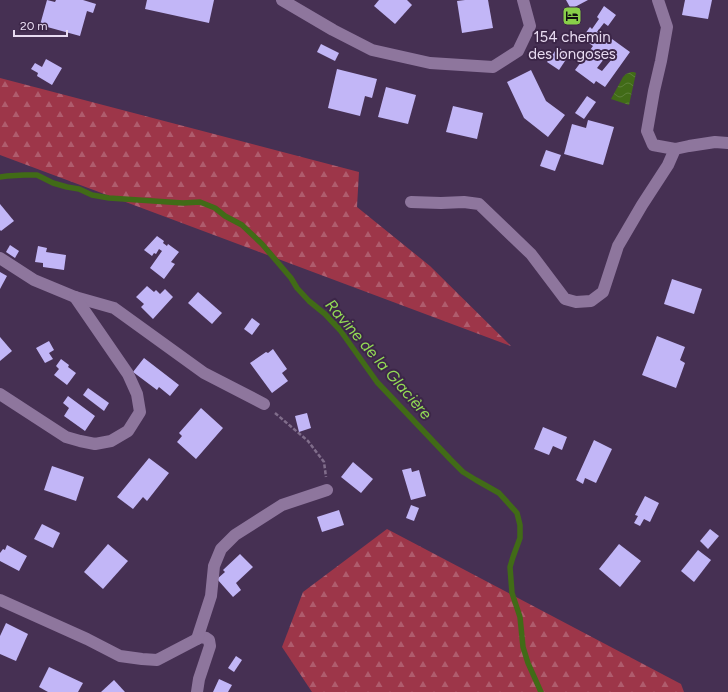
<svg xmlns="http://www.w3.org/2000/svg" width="728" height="692" font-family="Figtree,sans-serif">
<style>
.forest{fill:url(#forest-firs)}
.water{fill:url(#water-waves)}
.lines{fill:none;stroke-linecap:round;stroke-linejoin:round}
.stream{stroke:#416b17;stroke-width:5.5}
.building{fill:#c2b6f7;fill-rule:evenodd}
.path{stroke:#806d8b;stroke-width:2.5;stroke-dasharray:4 2;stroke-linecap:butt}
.street{stroke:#8e769d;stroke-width:12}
.labels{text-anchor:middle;stroke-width:4;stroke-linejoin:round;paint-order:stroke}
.poi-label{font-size:15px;fill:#e8dbf1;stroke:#3c2648}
.water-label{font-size:16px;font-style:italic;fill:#93db55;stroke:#3c2648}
</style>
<defs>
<pattern id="forest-firs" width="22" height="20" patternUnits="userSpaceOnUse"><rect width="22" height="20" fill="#9d3649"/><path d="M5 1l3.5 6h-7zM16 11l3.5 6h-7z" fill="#af5c6d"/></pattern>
<pattern id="water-waves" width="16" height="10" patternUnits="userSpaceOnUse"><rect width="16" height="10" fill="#416b17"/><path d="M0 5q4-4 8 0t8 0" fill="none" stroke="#5c8039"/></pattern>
</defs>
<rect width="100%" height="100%" fill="#463053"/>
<g class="forest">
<path d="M0,78L359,172L357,207L430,266L511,346L0,155Z"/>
<path d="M387,529L681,684L684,692H312L282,647L303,592Z"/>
</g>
<path class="water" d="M631,72H634L636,73L629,105L611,99L623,77L626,74Z"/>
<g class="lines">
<path class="stream" d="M0,177L7,176L24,175H37L53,183L67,187L79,189L92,195L109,198L183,203L200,202L215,208L225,216L242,225L262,244L291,278L297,288L309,301L325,314L340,330L377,382L450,459L463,472L476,480L499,493L517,513L520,525V538L513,557L510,567L512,593L520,617L523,647L528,663L541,692"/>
</g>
<g class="building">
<path d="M47,0L55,2L56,0H83L96,4L93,13L87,11L80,36L40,25Z"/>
<path d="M147,0H214L209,23L145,9Z"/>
<path d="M379,0H407L412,5L395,24L374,6Z"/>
<path d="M465,0H488L493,28L462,33L457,1Z"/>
<path d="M566,0H588L571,9Z"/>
<path d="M685,0H712L708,19L682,15Z"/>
<path d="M604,6L616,15L608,26L604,23L597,32L607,40L606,42L609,44L612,39L630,52L605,87L596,81L594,84L575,70L581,62L578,60L584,52L587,54L593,46L582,38L590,27L592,29L599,19L597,17ZM607,55L612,59L602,71L597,68Z"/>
<path d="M321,44L339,53L335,61L317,52Z"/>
<path d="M558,47L569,55L559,70L547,62Z"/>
<path d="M46,59L62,68L52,85L37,76L38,73L31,69L35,63L42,67Z"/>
<path d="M337,69L377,79L372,98L365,96L360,116L328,108Z"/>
<path d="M531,70L546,101L565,115L548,137L524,118L507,82Z"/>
<path d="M386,87L416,95L408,124L378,117Z"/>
<path d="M587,96L596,102L584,119L575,113Z"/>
<path d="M453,106L483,113L477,139L446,132Z"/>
<path d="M588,120L614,127L603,165L564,154L572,124L586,128Z"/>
<path d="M546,150L561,155L555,171L540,166Z"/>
<path d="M0,204L14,221L1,231L0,230Z"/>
<path d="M157,236L164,241L163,243L167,246L168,244L179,252L171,262L175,264L164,279L150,268L162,251L159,249L156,254L154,253L152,256L144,250Z"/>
<path d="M10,245L19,251L15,258L6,252Z"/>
<path d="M38,246L47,248L46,252L66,255L64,270L43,267V263L35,262Z"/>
<path d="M0,272L7,276L0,289Z"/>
<path d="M672,279L702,289L694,314L664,304Z"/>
<path d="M147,286L154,292L156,290L160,294L165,289L173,297L153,319L141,307L144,304L136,297Z"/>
<path d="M198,292L222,313L212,324L188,303Z"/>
<path d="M252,318L260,324L252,335L244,329Z"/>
<path d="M657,336L685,347L680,360L685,363L676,388L642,375Z"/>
<path d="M0,337L12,351L0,361Z"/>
<path d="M49,341L54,350L49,353L53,359L45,363L36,348Z"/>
<path d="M273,349L287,369L282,373L288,381L272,393L250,363L266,352L268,353Z"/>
<path d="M144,358L179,385L170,396L159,387L157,390L133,372Z"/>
<path d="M61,359L69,365L68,367L76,373L67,385L54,375L59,369L56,366Z"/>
<path d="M88,388L109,403L104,411L83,395Z"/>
<path d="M68,396L95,416L85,431L64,416L69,408L63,403Z"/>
<path d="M201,408L223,428L196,459L177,442L182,436L179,433Z"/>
<path d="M307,413L311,428L299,432L295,416Z"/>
<path d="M543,427L567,437L562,450L553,446L549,455L534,449Z"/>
<path d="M594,440L612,449L596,483L585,478L583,484L576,480Z"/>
<path d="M149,458L169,473L147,501L143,497L133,509L117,497Z"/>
<path d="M353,462L373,479L361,493L341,477Z"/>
<path d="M52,466L84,477L76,501L44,490Z"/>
<path d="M411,468L412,472L419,470L426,496L411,500L402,470Z"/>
<path d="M645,496L659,503L650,522L644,519L640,526L634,523L638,516L635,515Z"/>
<path d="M411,505L419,508L414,521L406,518Z"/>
<path d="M339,510L344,525L322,532L317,517Z"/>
<path d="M42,524L60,533L53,548L34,539Z"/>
<path d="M710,529L719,536L708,549L700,541Z"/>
<path d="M108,544L128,561L103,589L84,572Z"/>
<path d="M619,544L641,561L620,587L599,569Z"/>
<path d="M7,545L27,556L19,571L0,561V553L3,549L5,550Z"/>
<path d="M698,550L711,560L694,582L681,571Z"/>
<path d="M240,554L253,567L236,583L241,590L233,597L217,579L225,572L223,570Z"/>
<path d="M6,623L28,634L16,661L0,654V636Z"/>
<path d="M236,656L242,660L234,672L228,668Z"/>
<path d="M49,667L83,683L78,692H48L39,687Z"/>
<path d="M219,679L232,685L228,692H213Z"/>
<path d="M114,680L125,692H101Z"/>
</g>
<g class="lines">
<path class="path" d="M275,413L308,441L324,462L326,477"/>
<g class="street">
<path d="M282,0L333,30L372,50L430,63L493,67L518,51L530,26L523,0"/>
<path d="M658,0L667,27L661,61L654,91L647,131L653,145L675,149L689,146L715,142L728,143"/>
<path d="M411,202L441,203L464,202L479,204L531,254L565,299L576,302L591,301L603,292L618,246L642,205L668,165L675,149"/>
<path d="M0,258L34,280L75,297L114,308L204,373L264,404"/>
<path d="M0,394L66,437L80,441L95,444L111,441L128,431L140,412L137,394L128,374L75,297"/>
<path d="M0,600L87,639L120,656L142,659L157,660L201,637L206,638L209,640L210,646L199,679L197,692"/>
<path d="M197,639L211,596L214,566L221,549L235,535L282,505L327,490"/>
</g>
</g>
<defs>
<g id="hotel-square" transform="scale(1)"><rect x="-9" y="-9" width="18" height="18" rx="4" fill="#88cf49" stroke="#3c2648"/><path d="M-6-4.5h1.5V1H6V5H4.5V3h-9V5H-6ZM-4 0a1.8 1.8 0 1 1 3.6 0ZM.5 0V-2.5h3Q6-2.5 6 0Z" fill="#111"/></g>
</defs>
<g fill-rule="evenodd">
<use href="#hotel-square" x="572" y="16"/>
</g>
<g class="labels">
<g class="poi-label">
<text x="572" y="42">154 chemin<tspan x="572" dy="17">des longoses</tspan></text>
</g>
<g class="water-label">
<text transform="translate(379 359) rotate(49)" y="6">Ravine de la Glacière</text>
</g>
</g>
<path d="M14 30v6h53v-6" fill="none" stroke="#e8dbf1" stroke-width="2"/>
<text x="20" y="30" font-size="12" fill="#e8dbf1" stroke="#3c2648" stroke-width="3" paint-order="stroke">20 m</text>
</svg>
